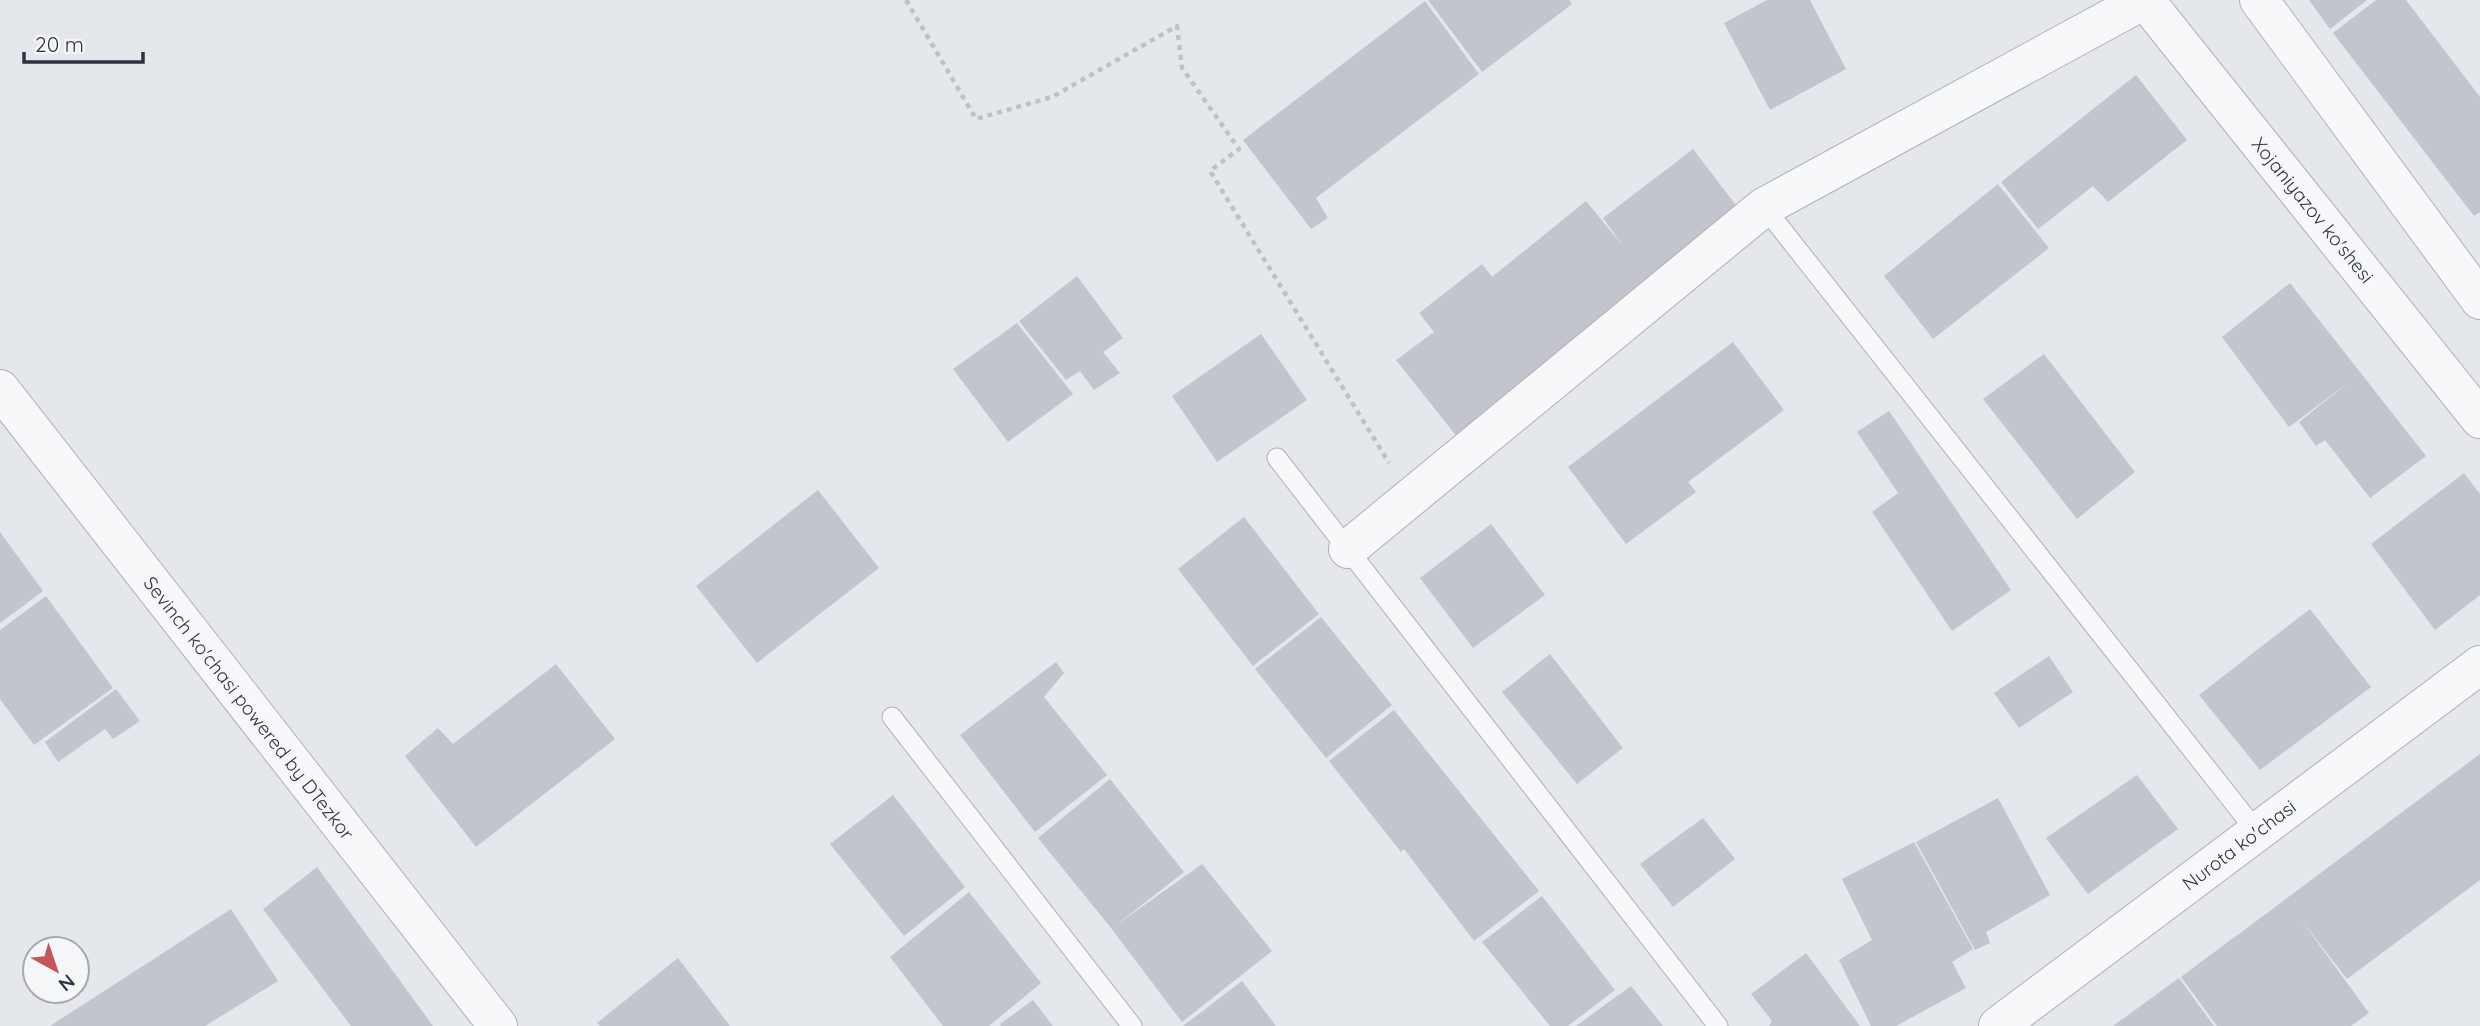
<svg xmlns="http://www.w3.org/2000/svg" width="2480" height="1026" font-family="Quicksand,sans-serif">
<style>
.building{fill:#c2c5ce}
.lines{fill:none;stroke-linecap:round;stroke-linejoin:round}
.service-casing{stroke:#adb1b9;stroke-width:21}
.minor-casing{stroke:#adb1b9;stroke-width:40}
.path{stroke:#bec1c7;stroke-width:4.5;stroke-dasharray:5 5;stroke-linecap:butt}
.service{stroke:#f7f8fa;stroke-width:19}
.minor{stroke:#f7f8fa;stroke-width:38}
.labels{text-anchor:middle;stroke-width:6;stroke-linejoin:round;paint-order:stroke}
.street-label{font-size:19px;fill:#2d3343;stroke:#f4f6f8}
</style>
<rect width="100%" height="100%" fill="#e4e7eb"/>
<g class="building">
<path d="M1428,0H1569L1572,4L1482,72Z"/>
<path d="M1767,0H1810L1846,69L1770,110L1724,23Z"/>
<path d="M2309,0H2367L2330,29Z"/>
<path d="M2376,0H2406L2480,97V212L2474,216L2333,33Z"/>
<path d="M1425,1L1479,74L1316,198L1328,218L1311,229L1243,140Z"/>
<path d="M2136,75L2187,140L2108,202L2093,186L2038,229L2001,182Z"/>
<path d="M1693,149L1755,230L1458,438L1396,360L1434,332L1419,313L1482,264L1492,277L1586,201L1623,246L1603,218Z"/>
<path d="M1998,184L2049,248L1933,339L1884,276Z"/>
<path d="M1077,276L1123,338L1103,352L1120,373L1094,390L1080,371L1066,380L1019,321Z"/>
<path d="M2290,283L2426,456L2370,498L2325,440L2316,446L2299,422L2349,382L2289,427L2222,337Z"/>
<path d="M1017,323L1073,394L1008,442L953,369Z"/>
<path d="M1261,334L1307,400L1217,462L1172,396Z"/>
<path d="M1733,342L1784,410L1688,482L1696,492L1626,544L1568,467Z"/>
<path d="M2044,354L2135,472L2077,519L1983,399Z"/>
<path d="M1889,411L2011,590L1952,631L1872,512L1898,493L1857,432Z"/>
<path d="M2464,473L2480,494V595L2435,630L2371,544Z"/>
<path d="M818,490L879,568L757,663L696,586Z"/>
<path d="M1244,517L1319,614L1253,666L1178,569Z"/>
<path d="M1491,524L1545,595L1473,648L1420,578Z"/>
<path d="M0,532L43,591L0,623Z"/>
<path d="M46,596L113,688L34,745L0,699V630Z"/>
<path d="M2310,609L2371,687L2260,770L2199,695Z"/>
<path d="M1321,617L1392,705L1326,758L1255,669Z"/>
<path d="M1550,654L1623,748L1577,784L1502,692Z"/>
<path d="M2049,656L2073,692L2019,728L1994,693Z"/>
<path d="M1056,662L1064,673L1044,697L1107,775L1035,832L960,735Z"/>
<path d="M556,664L615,739L476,847L405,756L438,728L453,744Z"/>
<path d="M116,689L140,721L113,739L105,729L58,762L45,742Z"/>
<path d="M1394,710L1539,891L1474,941L1404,849L1401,852L1329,761Z"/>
<path d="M2480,754V880L2347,979L2299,917L2369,1013L2351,1026H2217L2181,977Z"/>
<path d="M2137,775L2178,829L2088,894L2046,838Z"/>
<path d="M1110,779L1184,872L1115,926L1202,864L1272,951L1182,1022L1111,928L1038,838Z"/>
<path d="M893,795L965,887L904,936L830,844Z"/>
<path d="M1998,798L2050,895L1986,932L1990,943L1975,950L1916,842Z"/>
<path d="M1703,818L1735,859L1673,907L1640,864Z"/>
<path d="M1914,842L1973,949L1952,962L1966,988L1896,1026H1871L1839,960L1872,940L1842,879Z"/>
<path d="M317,867L433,1026H351L263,909Z"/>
<path d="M969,892L1041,983L989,1026H943L890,957Z"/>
<path d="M1542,896L1615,990L1568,1026H1550L1482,942Z"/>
<path d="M231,909L278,981L205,1026H50Z"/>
<path d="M1806,953L1860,1026H1769L1772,1021L1751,994Z"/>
<path d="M678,958L730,1026H600L597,1023Z"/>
<path d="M2179,978L2214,1026H2113Z"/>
<path d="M1242,981L1276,1026H1183Z"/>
<path d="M1631,986L1663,1026H1576Z"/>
<path d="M1033,1000L1053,1026H1001L1000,1024Z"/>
</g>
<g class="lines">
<g class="service-casing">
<g id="service">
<path d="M1764,207L2257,832"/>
<path d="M1277,458L1718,1026"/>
<path d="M892,717L1132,1026"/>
</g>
</g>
<g class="minor-casing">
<g id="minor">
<path d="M2145,0L2480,419"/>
<path d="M2259,0L2480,300"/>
<path d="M0,389L498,1026"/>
<path d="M1348,549L1764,207L2144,0"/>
<path d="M1998,1026L2480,665"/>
</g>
</g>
<path class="path" d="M906,0L976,119L1052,97L1177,26L1182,68L1239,149L1210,171L1389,463"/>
<use href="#service" class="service"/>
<use href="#minor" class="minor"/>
</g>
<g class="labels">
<g class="street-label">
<text transform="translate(2313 210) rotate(51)" y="7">Xojaniyazov ko'shesi</text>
<text transform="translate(249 708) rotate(52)" y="7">Sevinch ko'chasi powered by DTezkor</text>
<text transform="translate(2239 845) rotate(-37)" y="7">Nurota ko'chasi</text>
</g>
</g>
<g transform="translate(56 970) rotate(140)"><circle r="33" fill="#f4f6f8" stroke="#a4a8b0" stroke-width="2"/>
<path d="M0-5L12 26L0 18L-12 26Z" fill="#c5545c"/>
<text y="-10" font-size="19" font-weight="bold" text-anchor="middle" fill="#2d3343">N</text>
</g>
<path d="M24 52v10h119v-10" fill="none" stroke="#2d3343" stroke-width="3.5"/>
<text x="35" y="52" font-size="21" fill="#2d3343" stroke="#f4f6f8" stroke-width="5" paint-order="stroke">20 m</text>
</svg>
